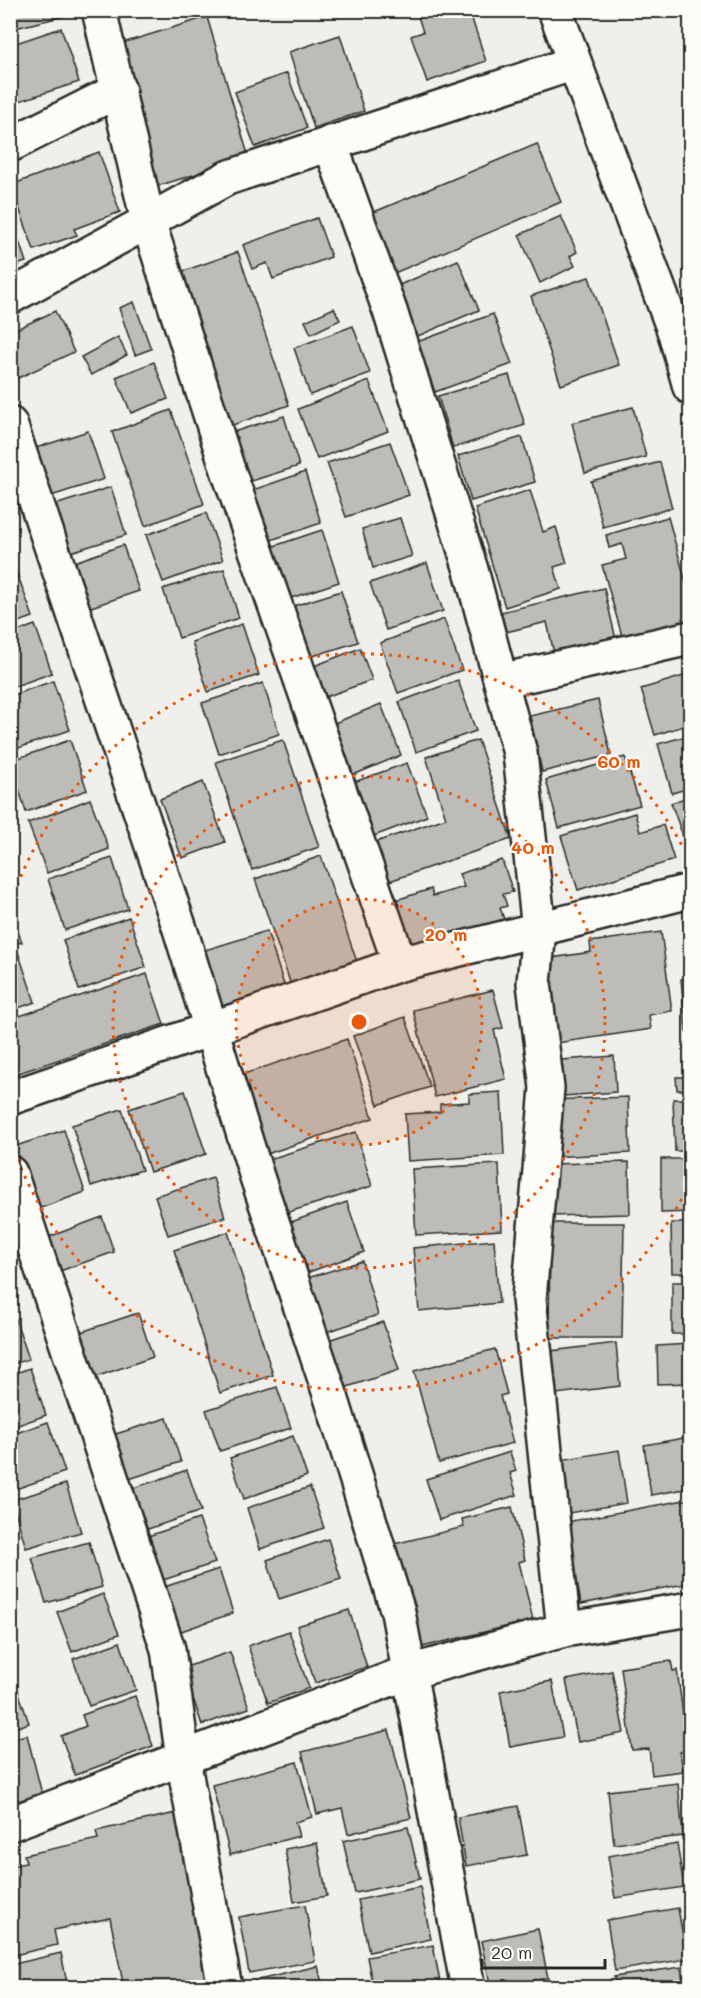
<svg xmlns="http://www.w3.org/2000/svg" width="701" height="1998" font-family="Mali,sans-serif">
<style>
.building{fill:#bdbcb8;stroke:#2b2b2b;stroke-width:1.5}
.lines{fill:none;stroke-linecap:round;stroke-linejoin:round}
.minor-casing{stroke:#2b2b2b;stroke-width:38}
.minor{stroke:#fdfcf7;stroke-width:33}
.ring{fill:none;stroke:#e8590c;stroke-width:3;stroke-dasharray:3 6}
.centre{fill:#e8590c;stroke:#fdfcf7;stroke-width:3}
.ring-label{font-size:18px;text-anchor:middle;font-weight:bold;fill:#e8590c;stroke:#fdfcf7;stroke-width:4.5;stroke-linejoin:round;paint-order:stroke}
</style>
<rect width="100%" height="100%" fill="#f0efeb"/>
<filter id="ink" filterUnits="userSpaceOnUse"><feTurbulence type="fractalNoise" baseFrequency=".0167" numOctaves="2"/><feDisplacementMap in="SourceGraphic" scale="12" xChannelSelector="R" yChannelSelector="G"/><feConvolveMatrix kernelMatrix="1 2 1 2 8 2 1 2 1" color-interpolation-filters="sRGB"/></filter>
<g filter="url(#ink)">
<g class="building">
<path d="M11,10H64L65,16L15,28Z"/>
<path d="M416,10H469L486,61L427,82L411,36L423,32Z"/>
<path d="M207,17L249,158L154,187L113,46Z"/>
<path d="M61,28L79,82L10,104V45Z"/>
<path d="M340,35L364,111L314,128L289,52Z"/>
<path d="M287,73L307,128L255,147L235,92Z"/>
<path d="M537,144L561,202L392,274L367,215Z"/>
<path d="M99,152L120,212L74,229L77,235L34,250L11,185Z"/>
<path d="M10,215L26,262L10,267Z"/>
<path d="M561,216L577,252L570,256L575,266L540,283L519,235Z"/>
<path d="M317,218L331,257L273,279L267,263L252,269L243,245Z"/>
<path d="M238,252L289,405L227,427L175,274Z"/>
<path d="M458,260L479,310L418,336L397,286Z"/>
<path d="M589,277L619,365L561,385L531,296Z"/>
<path d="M134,302L151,349L135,355L119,308Z"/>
<path d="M334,308L340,320L311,334L305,321Z"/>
<path d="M55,311L74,352L16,379L10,367V332Z"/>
<path d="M493,314L512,364L435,392L417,342Z"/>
<path d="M353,326L370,373L310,395L294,348Z"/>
<path d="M118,337L127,355L91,375L81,357Z"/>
<path d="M154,362L168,399L131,413L116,377Z"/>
<path d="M509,375L525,425L453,448L438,396Z"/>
<path d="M369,381L388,431L317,459L298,409Z"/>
<path d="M633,407L646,457L585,473L572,423Z"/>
<path d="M171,410L204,504L145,526L112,432Z"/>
<path d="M284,416L299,466L245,483L230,433Z"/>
<path d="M88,431L104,479L45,498L30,450Z"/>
<path d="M522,437L535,482L471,501L458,456Z"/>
<path d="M390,442L409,495L346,517L327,463Z"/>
<path d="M660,462L672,508L603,527L591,481Z"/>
<path d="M305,472L321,523L265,542L247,492Z"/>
<path d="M111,487L126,535L64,554L49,507Z"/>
<path d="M530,490L543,532L556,527L567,563L554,567L561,589L505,607L475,508Z"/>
<path d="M206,513L223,560L163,582L146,535Z"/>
<path d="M668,517L690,597V624L624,643L602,565L626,559L622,544L609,548L606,535Z"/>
<path d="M400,518L412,556L373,568L362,529Z"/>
<path d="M322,530L339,582L285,600L268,548Z"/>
<path d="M123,545L139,591L82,610L66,565Z"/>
<path d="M427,563L443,611L386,630L370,583Z"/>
<path d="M14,565L33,617L10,625V566Z"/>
<path d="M224,569L239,618L179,638L163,589Z"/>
<path d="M604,588L617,644L555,658L547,622L506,632L501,612Z"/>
<path d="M341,591L358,642L303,659L287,608Z"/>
<path d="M444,619L462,670L398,693L380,643Z"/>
<path d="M242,624L259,675L208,692L192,642Z"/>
<path d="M35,625L52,673L10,688V634Z"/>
<path d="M360,648L372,680L320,699L309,668Z"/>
<path d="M690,674V724L655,735L641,689Z"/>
<path d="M458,680L476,731L416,752L399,702Z"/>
<path d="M53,681L70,730L10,751V696Z"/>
<path d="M263,683L279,734L219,754L202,703Z"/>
<path d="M598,700L611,755L542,772L530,716Z"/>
<path d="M381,704L401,755L346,778L325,727Z"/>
<path d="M690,735V788L672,793L658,744Z"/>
<path d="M70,740L87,790L26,812L10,761Z"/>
<path d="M283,740L319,847L252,870L216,762Z"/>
<path d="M478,740L511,839L381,884L367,845L446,818L426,757Z"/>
<path d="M625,757L640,805L559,828L546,780Z"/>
<path d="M407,763L427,816L366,839L346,785Z"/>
<path d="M203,782L225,842L182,858L160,799Z"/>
<path d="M690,796V852L689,853L671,803Z"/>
<path d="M90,799L109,849L47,873L28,823Z"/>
<path d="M635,813L640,832L663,825L674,860L578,890L561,836Z"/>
<path d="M321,856L358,965L292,988L255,879Z"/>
<path d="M112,858L128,909L65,930L48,879Z"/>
<path d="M502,860L513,892L503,894L507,906L500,908L504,919L399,953L383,904L431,889L433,896L464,887L459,874Z"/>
<path d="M10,910L22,942L10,945Z"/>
<path d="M129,917L146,967L79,990L63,940Z"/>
<path d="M690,920V951L683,921Z"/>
<path d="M267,931L285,988L219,1008L202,951Z"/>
<path d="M661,932L672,1011L649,1015L651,1029L557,1043L545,959L591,952L590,942Z"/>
<path d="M18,952L35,1002L10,1011V955Z"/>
<path d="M147,974L164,1024L10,1076V1019Z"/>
<path d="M690,978V1032H686L681,979Z"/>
<path d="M493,990L503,1028L494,1030L506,1079L435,1097L413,1010Z"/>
<path d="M405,1017L430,1087L378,1105L353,1036Z"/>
<path d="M347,1039L373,1118L261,1156L235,1077Z"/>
<path d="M614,1056L616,1092L551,1097L549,1061Z"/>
<path d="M676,1077H690V1090H677Z"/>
<path d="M185,1091L206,1154L150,1172L129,1109Z"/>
<path d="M501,1092L504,1155L408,1161L405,1114L440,1112V1104L469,1102V1094Z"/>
<path d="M628,1097L630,1153L550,1157L548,1100Z"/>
<path d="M673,1099H690V1151H675Z"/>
<path d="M122,1109L142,1170L91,1186L72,1125Z"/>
<path d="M64,1130L85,1192L35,1210L13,1147Z"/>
<path d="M356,1132L372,1186L276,1216L260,1162Z"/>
<path d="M661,1159H690V1212L661,1213Z"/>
<path d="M629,1162L630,1214L550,1216L549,1164Z"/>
<path d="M499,1164L502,1230L416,1235L412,1169Z"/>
<path d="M213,1178L225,1217L168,1235L155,1196Z"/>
<path d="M347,1202L364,1252L298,1276L280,1226Z"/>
<path d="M102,1217L114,1252L57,1272L46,1238Z"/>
<path d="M550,1223H624L622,1338H549Z"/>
<path d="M671,1223H690V1273H672Z"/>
<path d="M228,1232L273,1375L220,1393L174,1250Z"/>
<path d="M494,1240L499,1303L419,1311L413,1248Z"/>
<path d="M362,1261L378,1315L314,1336L298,1281Z"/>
<rect x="672" y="1282" width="18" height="52"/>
<path d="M11,1306L29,1359L10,1365V1306Z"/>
<path d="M138,1313L153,1357L87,1380L72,1335Z"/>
<path d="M383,1322L399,1370L332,1392L316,1344Z"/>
<path d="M616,1343L620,1386L556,1394L551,1351Z"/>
<path d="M690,1344V1383L658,1384L657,1346Z"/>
<path d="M495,1349L507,1394L500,1396L513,1443L439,1463L414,1371Z"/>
<path d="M30,1368L46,1415L10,1428V1375Z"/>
<path d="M277,1387L291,1428L220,1451L206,1410Z"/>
<path d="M167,1418L181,1462L120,1482L106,1437Z"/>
<path d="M48,1422L65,1472L10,1491V1435Z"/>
<path d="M293,1436L307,1476L244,1499L230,1458Z"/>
<path d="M690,1437V1488L651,1495L644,1445Z"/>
<path d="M619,1450L627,1503L569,1513L560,1460Z"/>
<path d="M510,1452L516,1471L510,1473L517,1495L439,1520L426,1479Z"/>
<path d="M187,1470L201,1511L136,1533L122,1492Z"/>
<path d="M66,1484L81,1532L26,1548L12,1500Z"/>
<path d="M310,1487L324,1528L260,1549L247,1508Z"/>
<path d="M690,1499V1583L581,1604L566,1522Z"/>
<path d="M512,1507L525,1560L519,1562L533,1620L414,1649L390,1545L464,1527L462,1519Z"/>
<path d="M199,1519L215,1563L154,1583L139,1539Z"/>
<path d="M328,1539L341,1579L279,1599L267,1560Z"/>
<path d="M89,1542L102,1587L46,1603L32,1558Z"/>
<path d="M219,1569L233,1613L170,1635L155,1590Z"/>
<path d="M103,1594L119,1634L72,1652L57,1612Z"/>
<path d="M349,1610L367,1667L315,1683L297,1626Z"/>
<path d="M289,1631L309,1688L268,1703L248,1646Z"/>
<path d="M120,1642L136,1690L89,1706L73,1659Z"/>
<path d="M230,1652L249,1708L202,1725L183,1668Z"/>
<path d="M10,1660L17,1676L10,1679Z"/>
<path d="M671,1661L673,1671L677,1670L688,1751L680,1752L683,1771L652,1775L649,1749L632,1750L621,1668Z"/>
<path d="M612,1671L624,1733L578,1742L566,1680Z"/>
<path d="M552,1681L563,1737L510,1747L500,1691Z"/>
<path d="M16,1685L29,1723L10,1730V1687Z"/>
<path d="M135,1696L153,1746L75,1775L61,1736L86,1726L82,1715Z"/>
<path d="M389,1730L411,1818L348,1834L342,1808L317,1814L302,1752Z"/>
<path d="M27,1735L42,1794L10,1803V1739Z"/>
<path d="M297,1762L312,1817L295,1822L299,1836L230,1855L212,1785Z"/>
<path d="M678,1783L683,1836L614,1844L608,1791Z"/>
<path d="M518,1806L527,1855L466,1866L458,1817Z"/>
<path d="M176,1813L211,1978L168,1988H124L110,1918L54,1930L57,1945L10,1956V1866L26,1863L24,1855L98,1839L96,1831Z"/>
<path d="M408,1827L420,1879L355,1893L343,1841Z"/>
<path d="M317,1843L327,1896L294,1902L285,1849Z"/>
<path d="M677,1844L684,1887L615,1898L608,1856Z"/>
<path d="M420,1887L431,1939L369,1952L358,1900Z"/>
<path d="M305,1905L315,1961L249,1973L239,1917Z"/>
<path d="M678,1908L687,1959L615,1971L607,1920Z"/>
<path d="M538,1929L548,1978L491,1988L481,1941Z"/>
<path d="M433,1945L441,1988H373L367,1957Z"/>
<path d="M61,1953L68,1988H10V1965Z"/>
<path d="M318,1966L323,1988H251L250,1982Z"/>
<path d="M681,1967L684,1988H616L614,1977Z"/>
</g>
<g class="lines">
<g class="minor-casing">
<g id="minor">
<path d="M99,10L148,221L228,470L400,964"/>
<path d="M555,10L675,333L690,387"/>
<path d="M330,143L390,311L471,570L520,753L539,930L534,983L547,1088L529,1299L564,1630"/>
<path d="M10,145L119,90"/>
<path d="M10,297L227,178L574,63"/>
<path d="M10,424L180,929L257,1177L331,1397L398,1612L468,1988"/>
<path d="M501,681L690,638"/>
<path d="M10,1098L400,964L690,891"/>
<path d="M10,1173L168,1649L183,1759L225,1988"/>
<path d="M10,1824L409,1672L564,1630L690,1609"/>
</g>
</g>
<use href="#minor" class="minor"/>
</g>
</g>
<circle cx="359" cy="1022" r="123" fill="#e8590c" fill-opacity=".12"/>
<g class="ring">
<circle cx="359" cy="1022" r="123"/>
<circle cx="359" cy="1022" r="246"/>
<path d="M690 1183A368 368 0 0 1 11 1142M11 902A368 368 0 0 1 690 861"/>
</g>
<circle cx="359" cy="1022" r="9" class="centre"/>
<g class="ring-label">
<text x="619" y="768">60 m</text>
<text x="533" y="854">40 m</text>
<text x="446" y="941">20 m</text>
</g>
<rect width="701" height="1998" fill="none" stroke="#fdfcf7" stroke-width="36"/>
<rect x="18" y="18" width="665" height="1962" fill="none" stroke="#2b2b2b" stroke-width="2" filter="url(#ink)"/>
<path d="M482 1959v9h123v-9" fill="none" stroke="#2b2b2b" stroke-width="3"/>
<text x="491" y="1959" font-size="18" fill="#2b2b2b" stroke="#fdfcf7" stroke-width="4.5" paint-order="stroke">20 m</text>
</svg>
